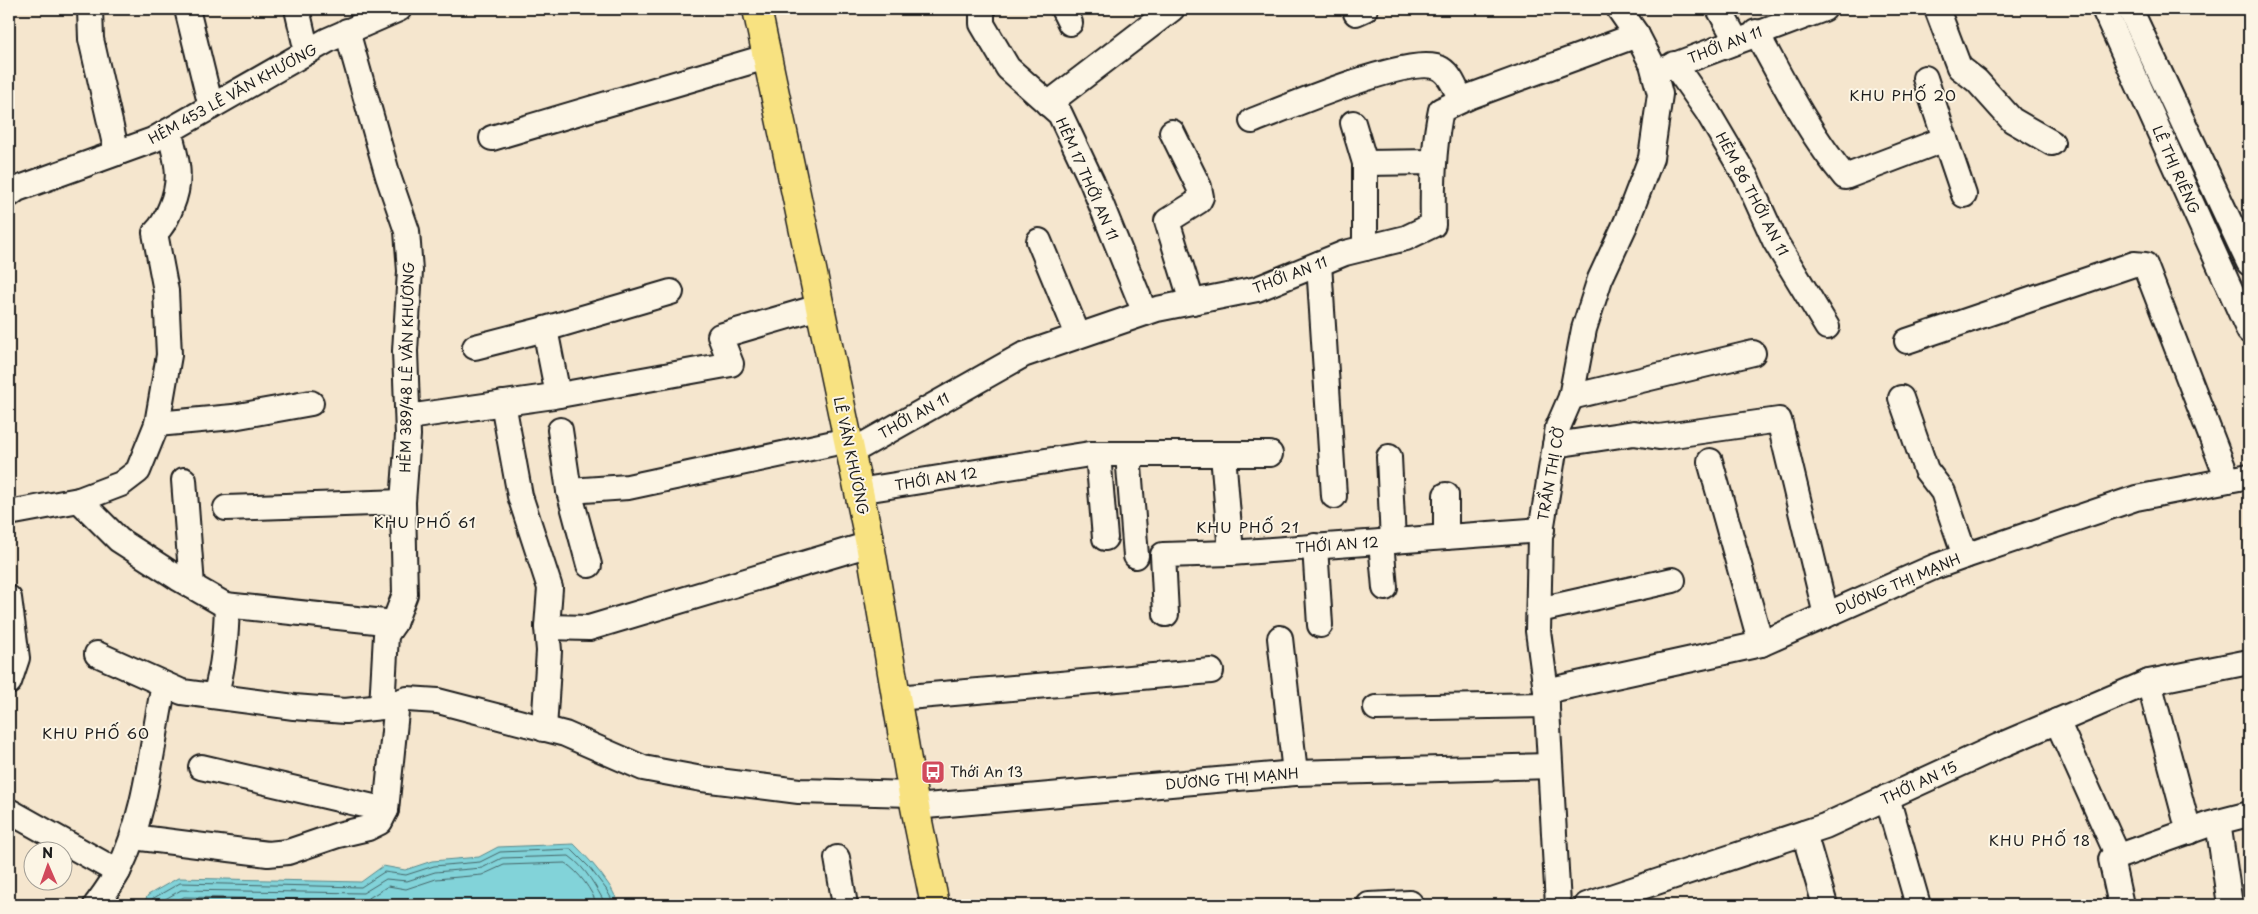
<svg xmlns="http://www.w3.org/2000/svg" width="2258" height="914" font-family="'Playpen Sans',sans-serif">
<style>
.water{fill:#82d3d9;stroke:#598a8d}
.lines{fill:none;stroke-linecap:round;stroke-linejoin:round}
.shore{stroke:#456568;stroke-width:1}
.minor-casing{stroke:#1c1c1c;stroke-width:28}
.major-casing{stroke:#1c1c1c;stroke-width:31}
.minor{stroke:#fcf5e5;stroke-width:24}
.major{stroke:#f8e281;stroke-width:28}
.labels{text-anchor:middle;stroke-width:4;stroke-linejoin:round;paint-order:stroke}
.street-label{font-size:14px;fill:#1c1c1c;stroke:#fcf5e5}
.poi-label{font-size:14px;fill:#1c1c1c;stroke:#fcf5e5;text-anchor:start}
.neighbourhood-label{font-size:15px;letter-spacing:1px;fill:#1c1c1c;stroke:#fcf5e5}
</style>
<rect width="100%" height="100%" fill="#f5e6ce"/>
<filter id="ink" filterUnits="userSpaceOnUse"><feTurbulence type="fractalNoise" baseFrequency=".02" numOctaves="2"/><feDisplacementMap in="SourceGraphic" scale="10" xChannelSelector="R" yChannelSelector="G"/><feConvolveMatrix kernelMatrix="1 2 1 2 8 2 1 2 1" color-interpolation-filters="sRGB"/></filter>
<g filter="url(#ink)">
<path class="water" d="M574,844C587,857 599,870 609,885C614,892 615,899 622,905H142L148,895L178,878L361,882L383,866L405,870L432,861L479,857L498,847Z"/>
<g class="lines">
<g class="shore">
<path d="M148,905L152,899L180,883L361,887L384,872L406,875L434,866L480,862L500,852L571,849L589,867L606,889L615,905"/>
<path d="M155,905L181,890L363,893L386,879L407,881L435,872L482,868L502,858L569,856C586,868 596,887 606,905"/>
<path d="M168,905L184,897L364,901L388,886L406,889L436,879L482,875L504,865L565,863C579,872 592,890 597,905"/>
</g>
<g class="minor-casing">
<g id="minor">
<path d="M90,9L91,39L117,153"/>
<path d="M187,9L211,107"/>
<path d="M297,9L307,52"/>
<path d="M982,9V24L1008,68L1060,114L1092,182L1145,313"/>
<path d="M1063,9L1070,23"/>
<path d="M1719,9L1736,40"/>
<path d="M1937,9L1959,67L1977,81L2012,120L2052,143"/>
<path d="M2104,9L2249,331"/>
<path d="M2130,9L2249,263"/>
<path d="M1356,13L1365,9"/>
<path d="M347,31L388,176L407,231L410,271L405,351L408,435L403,502L405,594L394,623L386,635L382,707"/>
<path d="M1756,32C1783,81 1809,134 1845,177L1945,139L1964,195"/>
<path d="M1674,64L1707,111L1746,177L1775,241L1827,327"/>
<path d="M1661,70L1824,9"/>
<path d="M1925,78L1945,139"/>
<path d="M1048,104L1172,9"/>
<path d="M1252,121C1283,109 1415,52 1441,69C1451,75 1456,90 1461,100"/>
<path d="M1353,123L1365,163V248"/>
<path d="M1172,132L1199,187L1201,197L1199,201L1167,221L1192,302"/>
<path d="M492,138L766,57"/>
<path d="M1365,163L1434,162"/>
<path d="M9,195L17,189L153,140L328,40L399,9"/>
<path d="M1039,241L1078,335"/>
<path d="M1319,264L1334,496"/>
<path d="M1907,341L2134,264L2145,265L2228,480"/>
<path d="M475,347L545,329"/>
<path d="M558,395L545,329L671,292"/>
<path d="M1571,397L1753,353"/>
<path d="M1901,398L1926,470L1943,492L1965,556"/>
<path d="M503,403L520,496L550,588L547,627L549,651L544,729"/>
<path d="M408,417L554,396L731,364L720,336L819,307"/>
<path d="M157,424L233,417L311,403"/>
<path d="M560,430L569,491L589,565"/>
<path d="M1555,445L1634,433L1659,437L1779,420L1826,615"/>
<path d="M851,452L1023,355L1157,309L1257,289L1345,253L1406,238L1433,225C1432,186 1433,148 1441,110L1471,96L1637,35"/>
<path d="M1098,454L1105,538"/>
<path d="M1128,454L1136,556"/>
<path d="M1223,454L1231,553L1542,530"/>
<path d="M1389,457L1393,541"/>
<path d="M1710,461L1761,644"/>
<path d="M184,480L192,586"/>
<path d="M569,491L628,487L848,440"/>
<path d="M858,491L1090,454H1270"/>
<path d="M1446,495V537"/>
<path d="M79,500L119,540L178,578L225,605L394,623"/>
<path d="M226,508L403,502"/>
<path d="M9,513L79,500L121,484L138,471L157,424L169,355L166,291L155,233C163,226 167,217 171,207C183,178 177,160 169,131"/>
<path d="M1381,542L1385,588"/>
<path d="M1315,546L1320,625"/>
<path d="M9,598L17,658L9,682"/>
<path d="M1539,610L1673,580"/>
<path d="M1166,614L1163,555L1231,553"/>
<path d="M547,627L589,628L870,544"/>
<path d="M1280,638L1295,773"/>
<path d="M97,654L182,692L294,707L345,711L382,707L407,699L438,701L565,734L643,768L702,779L799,791L913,794"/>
<path d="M2149,682L2189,832"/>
<path d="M1546,691L1761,644L1934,567L1965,556L2136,498L2249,476"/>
<path d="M215,696C224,666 226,637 227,605"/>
<path d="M896,698L1211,671"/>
<path d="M1376,708L1547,705"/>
<path d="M2057,721L2118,856"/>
<path d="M201,767L386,810L397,702"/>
<path d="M1887,797L1918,905"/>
<path d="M915,807L1295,773L1550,766"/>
<path d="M9,811L118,872"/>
<path d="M2218,822L2230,905"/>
<path d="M1804,833L1825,905"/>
<path d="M133,837L268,854L288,852L338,835L368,828L380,822L386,810"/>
<path d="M837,858L845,905"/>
<path d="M96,905C104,894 113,882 119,870C147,812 151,747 164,685"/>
<path d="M1369,905L1410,903"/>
<path d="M1558,905L1546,691L1538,631L1540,537L1558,427L1571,397L1584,329L1600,279L1626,223L1651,158L1660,94L1652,64L1637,35L1619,9"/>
<path d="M1587,905L1825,826L1999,746L2149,682L2249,662"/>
<path d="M2121,905L2111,859L2210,824L2249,814"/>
</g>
</g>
<g class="major-casing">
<path id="major" d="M757,9L870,544L915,807L935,905"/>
</g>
<use href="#minor" class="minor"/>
<use href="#major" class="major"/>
</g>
</g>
<defs>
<g id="bus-square" transform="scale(1.25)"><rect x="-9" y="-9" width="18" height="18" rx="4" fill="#d1495b" stroke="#fcf5e5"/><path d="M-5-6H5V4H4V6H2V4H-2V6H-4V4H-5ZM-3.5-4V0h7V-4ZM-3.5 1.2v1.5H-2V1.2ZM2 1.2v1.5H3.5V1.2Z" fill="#fff"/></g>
</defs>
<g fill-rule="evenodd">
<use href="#bus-square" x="933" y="772"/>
</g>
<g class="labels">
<g class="street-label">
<text transform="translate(1725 45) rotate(-21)" y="5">THỚI AN 11</text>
<text transform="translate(233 94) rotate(-29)" y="5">HẺM 453 LÊ VĂN KHƯƠNG</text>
<text transform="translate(2176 170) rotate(66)" y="5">LÊ THỊ RIÊNG</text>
<text transform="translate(1087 179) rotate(66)" y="5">HẺM 17 THỚI AN 11</text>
<text transform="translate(1752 194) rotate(62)" y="5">HẺM 86 THỚI AN 11</text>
<text transform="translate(1290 275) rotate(-21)" y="5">THỚI AN 11</text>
<text transform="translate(407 367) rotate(-89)" y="5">HẺM 389/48 LÊ VĂN KHƯƠNG</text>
<text transform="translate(914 416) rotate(-29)" y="5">THỚI AN 11</text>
<text transform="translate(851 456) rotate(78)" y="5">LÊ VĂN KHƯƠNG</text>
<text transform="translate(1551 474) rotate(-80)" y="5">TRẦN THỊ CỜ</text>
<text transform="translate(936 479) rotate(-9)" y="5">THỚI AN 12</text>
<text transform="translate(1337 545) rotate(-4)" y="5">THỚI AN 12</text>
<text transform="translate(1898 584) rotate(-23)" y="5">DƯƠNG THỊ MẠNH</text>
<text transform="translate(1232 779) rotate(-5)" y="5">DƯƠNG THỊ MẠNH</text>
<text transform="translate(1919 783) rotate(-25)" y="5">THỚI AN 15</text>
</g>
<g class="poi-label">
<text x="950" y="777">Thới An 13</text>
</g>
<g class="neighbourhood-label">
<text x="1903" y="101">KHU PHỐ 20</text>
<text x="425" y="528">KHU PHỐ 61</text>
<text x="1248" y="533">KHU PHỐ 21</text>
<text x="96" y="739">KHU PHỐ 60</text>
<text x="2040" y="846">KHU PHỐ 18</text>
</g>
</g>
<rect width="2258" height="914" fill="none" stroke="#fcf5e5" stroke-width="30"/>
<rect x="15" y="15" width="2228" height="884" fill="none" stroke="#1c1c1c" stroke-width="2" filter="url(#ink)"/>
<g transform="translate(48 866) rotate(358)"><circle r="24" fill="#fcf5e5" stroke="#a29e95"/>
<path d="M0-4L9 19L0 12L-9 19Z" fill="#d1495b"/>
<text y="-8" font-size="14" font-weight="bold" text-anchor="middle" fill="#1c1c1c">N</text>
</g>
</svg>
